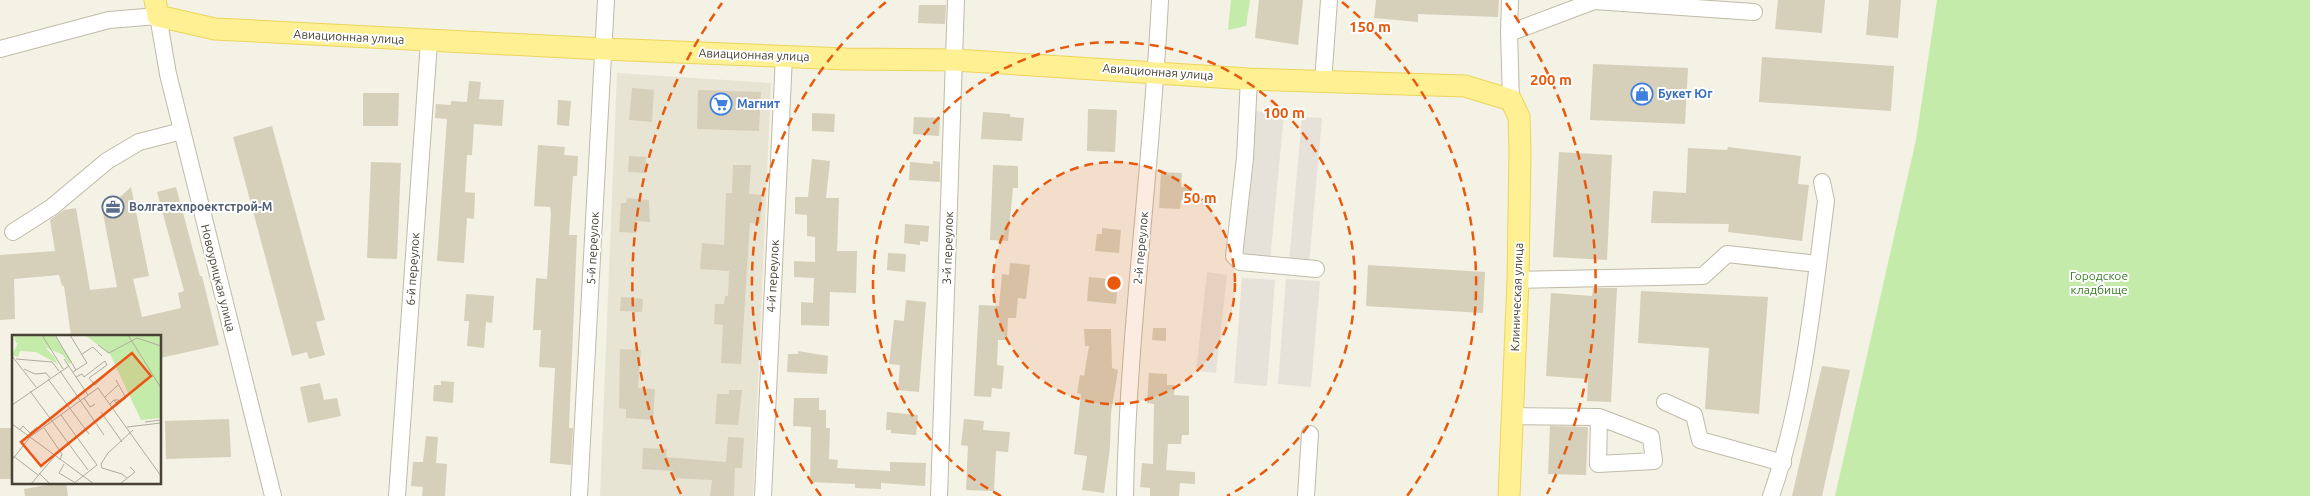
<svg xmlns="http://www.w3.org/2000/svg" width="2310" height="496" font-family="Ubuntu,sans-serif">
<style>
.residential{fill:#e8e4d3}
.industrial{fill:#e6e2da}
.green{fill:#c5ebab}
.building{fill:#d6cfba}
.lines{fill:none;stroke-linecap:round;stroke-linejoin:round}
.minor-casing{stroke:#c0bba7;stroke-width:18}
.major-casing{stroke:#ecd55b;stroke-width:23}
.minor{stroke:#fff;stroke-width:16}
.major{stroke:#fff093;stroke-width:21}
.ring{fill:none;stroke:#e8590c;stroke-width:2.5;stroke-dasharray:9 6}
.labels{text-anchor:middle;stroke-width:4;stroke-linejoin:round;paint-order:stroke}
.street-label{font-size:12px;fill:#474234;stroke:#fff}
.shop-label{font-size:12px;font-weight:bold;fill:#366cbe;stroke:#fff;text-anchor:start}
.service-label{font-size:12px;font-weight:bold;fill:#4e5e75;stroke:#fff;text-anchor:start}
.park-label{font-size:12px;fill:#387c23;stroke:#fff}
.inset-road{fill:none;stroke:#afab9e;stroke-width:1}
.view{fill:#ed5514;fill-opacity:0.15;stroke:#ed5514;stroke-width:2.5}
.inset-edge{fill:none;stroke:#474234;stroke-width:2.5}
.centre{fill:#e8590c;stroke:#fff;stroke-width:2.5}
.ring-label{font-size:15px;text-anchor:middle;font-weight:bold;fill:#e8590c;stroke:#fff;stroke-width:4;stroke-linejoin:round;paint-order:stroke}
</style>
<rect width="100%" height="100%" fill="#f4f1e5"/>
<path class="residential" d="M617,73L771,83L753,496H600Z"/>
<g class="industrial">
<path d="M1255,111L1284,114L1270,261L1241,259Z"/>
<path d="M1302,117L1322,118L1309,264L1289,262Z"/>
<path d="M1207,272L1227,275L1216,373L1196,371Z"/>
<path d="M1242,278L1275,280L1267,386L1234,383Z"/>
<path d="M1286,279L1320,281L1311,387L1278,384Z"/>
</g>
<g class="green">
<path d="M1231,0H1250L1246,26L1228,30Z"/>
<path d="M1937,0H2310V496H1835L1916,140Z"/>
</g>
<g class="building">
<path d="M1259,0H1303L1298,45L1255,38Z"/>
<path d="M1376,0H1499L1498,17L1418,14V22L1374,18Z"/>
<path d="M1778,0H1825L1822,33L1775,29Z"/>
<path d="M1869,0H1901L1898,38L1866,35Z"/>
<path d="M919,5H946L945,24L918,23Z"/>
<path d="M1762,57L1894,66L1891,111L1759,102Z"/>
<path d="M1593,64L1688,68L1685,124L1590,120Z"/>
<path d="M469,81L481,82L479,99L504,100L502,126L474,124L472,155H467L465,192L475,193L474,219L467,218L464,263L437,261L447,119L435,118L436,104L451,105V101L467,102Z"/>
<path d="M632,88L654,90L652,122L629,120Z"/>
<path d="M698,90L761,92L759,131L697,129Z"/>
<path d="M363,93H399L398,126H363Z"/>
<path d="M558,100L571,101L569,126L557,125Z"/>
<path d="M1088,109L1117,110L1115,152L1087,151Z"/>
<path d="M983,112L1010,114V117L1024,118L1022,141L981,139Z"/>
<path d="M812,113L835,114L834,132L812,131Z"/>
<path d="M914,117L940,118L939,136L913,134Z"/>
<path d="M272,126L325,320L316,322L325,355L309,359L307,352L292,356L233,137Z"/>
<path d="M538,145L565,147L564,155L578,156L577,176H573L569,235H577L569,428H573L571,465L550,463L555,368L539,367L541,330H533L536,278L547,279L551,214L550,207L534,206Z"/>
<path d="M1728,147L1801,156L1798,184L1809,185L1802,241L1728,232L1729,224L1651,223L1653,191L1686,193L1688,148L1727,150Z"/>
<path d="M1559,152L1612,155L1607,260L1553,257Z"/>
<path d="M629,156L646,157L645,173L628,172Z"/>
<path d="M812,159L830,161L826,198H839L837,251H857L856,293L830,292L829,326L801,325V302L813,303L814,278L794,277V261L815,262V237L807,236V215L795,214V197H808Z"/>
<path d="M933,161L940,162V182L909,180L910,162L933,164Z"/>
<path d="M371,162L401,163L397,259L367,258Z"/>
<path d="M733,165H751L749,194L762,195L760,224L750,223L741,364L721,363L723,325L714,324L715,304H724L725,296H728L729,271L700,269L702,243L724,245L726,193H732Z"/>
<path d="M993,165L1018,166V188H1013L1008,241L990,240Z"/>
<path d="M1161,172L1182,173L1181,187H1192L1191,201L1181,200L1180,209L1159,208Z"/>
<path d="M131,187L149,276L133,279L142,317L181,308L178,293L184,291L157,192L176,187L200,276H202L219,345L160,358V336H71L64,286H62L59,275L14,279L15,319L0,320V255L55,251L50,220L64,210L76,208L90,290L117,287L103,213Z"/>
<path d="M627,198L649,200L650,222L636,221V233L619,232L621,203H626Z"/>
<path d="M905,224L929,226L928,242L920,241V245L904,243Z"/>
<path d="M1102,228L1121,230L1119,253L1095,251L1097,234H1102Z"/>
<path d="M888,253L906,254L905,272L887,270Z"/>
<path d="M1010,263L1030,265L1026,299L1018,298L1016,318H1008L1007,340H998L997,365L1004,366L1002,389L992,388L991,397L974,396L979,305L999,306L1002,274L1009,275Z"/>
<path d="M1368,265L1485,272L1483,313L1366,306Z"/>
<path d="M1089,277L1118,280L1116,304L1087,301Z"/>
<path d="M1593,288H1617L1611,402L1587,401L1588,379L1546,376L1551,293L1592,296Z"/>
<path d="M1641,291L1768,297L1759,414L1705,409L1709,348L1638,343Z"/>
<path d="M466,294L494,296L492,323L486,322L484,348L467,346L469,321H464Z"/>
<path d="M621,297L643,299L642,312L620,311Z"/>
<path d="M906,300L926,302L919,392L898,390L900,365L889,364L894,320L904,321Z"/>
<path d="M1153,328H1166V341L1152,340Z"/>
<path d="M1084,329H1111L1112,368L1118,370L1111,413L1110,447L1104,493L1082,490L1087,456L1074,454L1081,394L1077,393L1080,375L1084,376L1089,346H1085Z"/>
<path d="M620,349L641,350L638,388L655,389L653,420L626,418V409L619,408Z"/>
<path d="M798,351L828,356L827,374L787,372L788,354H798Z"/>
<path d="M1822,366L1850,370L1822,496H1792Z"/>
<path d="M1149,373L1167,374V385H1175L1174,395L1189,396V435H1182L1181,444H1168L1166,470L1195,472V484L1180,483L1179,496H1150V488L1140,487L1142,463L1153,464L1154,404L1147,403Z"/>
<path d="M441,381L454,382L453,403L433,401L434,385H441Z"/>
<path d="M320,383L324,400L337,398L341,416L308,423L300,387Z"/>
<path d="M729,390H742L738,425L715,424L717,394H729Z"/>
<path d="M794,398H819V410H826V428H830L829,459L838,460L837,468L890,471V462L926,463L925,486L881,483V489L855,488V484L810,482L811,427L793,426Z"/>
<path d="M887,412L918,415L916,435L891,433V430H886Z"/>
<path d="M229,419L231,457L166,459L165,421Z"/>
<path d="M964,419L984,421L983,430L1010,432L1008,452L996,451L994,491L966,490L968,446L961,445Z"/>
<path d="M1550,426L1588,427L1586,475L1548,474Z"/>
<rect x="0" y="428" width="14" height="51"/>
<path d="M426,436L438,437L436,463L447,464L445,496H422L423,487L411,486L413,462H423Z"/>
<path d="M728,437L744,438L742,468H735L734,496H710L712,480L672,478L673,471L642,469L643,448L667,449L666,457L726,462Z"/>
<path d="M66,482L68,496H25L24,489Z"/>
</g>
<g class="lines">
<g class="minor-casing">
<g id="minor">
<path d="M1510,0L1509,33L1594,1L1754,12"/>
<path d="M1509,33L1511,100"/>
<path d="M0,49L109,20L158,16L168,74L273,496"/>
<path d="M1249,79L1245,158L1234,256L1240,262L1316,269"/>
<path d="M1323,82L1329,0"/>
<path d="M13,232L52,207L107,161L139,142L182,131"/>
<path d="M1518,280L1703,276L1727,254L1818,264"/>
<path d="M1665,402L1694,415L1700,440L1783,463"/>
<path d="M1512,416L1599,417L1651,437L1654,461L1598,464L1599,417"/>
<path d="M397,496L429,42"/>
<path d="M579,496L606,0"/>
<path d="M763,496L784,56"/>
<path d="M939,496L956,0"/>
<path d="M1125,496C1128,330 1152,166 1160,0"/>
<path d="M1306,496L1310,434"/>
<path d="M1771,496C1804,402 1813,300 1826,201L1822,182"/>
</g>
</g>
<g class="major-casing">
<path id="major" d="M155,0L158,16L215,29L604,49L846,59L955,60L1249,79L1465,86L1511,100L1519,117L1520,151L1518,280L1509,496"/>
</g>
<use href="#minor" class="minor"/>
<use href="#major" class="major"/>
</g>
<circle cx="1114" cy="283" r="121" fill="#e8590c" fill-opacity=".12"/>
<g class="ring">
<circle cx="1114" cy="283" r="121"/>
<path d="M1001 496A241 241 0 1 1 1227 496"/>
<path d="M821 496A362 362 0 0 1 886 2M1342 2A362 362 0 0 1 1407 496"/>
<path d="M681 494A482 482 0 0 1 722 3M1506 3A482 482 0 0 1 1547 494"/>
</g>
<defs>
<g id="shop-ring" transform="scale(1.125)"><circle r="9.5" fill="#fff" stroke="#3f7fe0" stroke-width="1.5"/><path d="M-5-2.5h2.3a2.7 3.5 0 0 1 5.4 0H5L5.5 6h-11ZM-1.5-2.5h3a1.5 2.3 0 0 0-3 0Z" fill="#3f7fe0"/></g>
<g id="supermarket-ring" transform="scale(1.125)"><circle r="9.5" fill="#fff" stroke="#3f7fe0" stroke-width="1.5"/><path d="M-6-5.5h2.5l.6 2H6L4.5 2H-2.5L-4.4-4H-6ZM-1.5 3.2a1.3 1.3 0 1 0 .1 0ZM3 3.2a1.3 1.3 0 1 0 .1 0Z" fill="#3f7fe0"/></g>
<g id="office-ring" transform="scale(1.125)"><circle r="9.5" fill="#fff" stroke="#5c6f8a" stroke-width="1.5"/><path d="M-6-3h4V-5.5h4V-3h4V5H-6ZM-1-4.5V-3h2v-1.5ZM-6 0V1H6V0Z" fill="#5c6f8a"/></g>
</defs>
<g fill-rule="evenodd">
<use href="#shop-ring" x="1642" y="94"/>
<use href="#supermarket-ring" x="721" y="104"/>
<use href="#office-ring" x="113" y="207"/>
</g>
<g class="labels">
<g class="street-label">
<text transform="translate(349 37) rotate(3)" y="4">Авиационная улица</text>
<text transform="translate(754 55) rotate(2)" y="4">Авиационная улица</text>
<text transform="translate(1158 72) rotate(4)" y="4">Авиационная улица</text>
<text transform="translate(593 248) rotate(-87)" y="4">5-й переулок</text>
<text transform="translate(948 248) rotate(-88)" y="4">3-й переулок</text>
<text transform="translate(1141 248) rotate(-85)" y="4">2-й переулок</text>
<text transform="translate(413 269) rotate(-86)" y="4">6-й переулок</text>
<text transform="translate(773 276) rotate(-87)" y="4">4-й переулок</text>
<text transform="translate(218 278) rotate(76)" y="4">Новоурицкая улица</text>
<text transform="translate(1517 297) rotate(-88)" y="4">Клиническая улица</text>
</g>
<g class="shop-label">
<text x="1658" y="98">Букет Юг</text>
<text x="737" y="108">Магнит</text>
</g>
<g class="service-label">
<text x="129" y="211">Волгатехпроектстрой-М</text>
</g>
<g class="park-label">
<text x="2099" y="280">Городское<tspan x="2099" dy="14">кладбище</tspan></text>
</g>
</g>
<g transform="translate(12 335)">
<rect width="149" height="149" fill="#f4f1e5"/>
<path d="M2,0H42L60,27L57,29L51,20L33,12L43,23L47,34L44,28L24,17L8,16L6,22L0,20L6,8L33,12L4,8ZM73,0H149V83L129,85L98,19Z" fill="#c5ebab"/>
<path class="inset-road" d="M30,0L51,34M43,0L64,35M58,0L75,28L61,37M116,0L149,53M86,10L97,18L125,3L149,11M70,19L81,12L90,21M0,21L24,52M4,24L40,27L47,36M52,24L76,60M12,34L23,39L34,38L38,43M48,36L92,100M64,42L70,39L72,42L93,26L95,30L77,43L83,50L94,40M36,44L77,99M18,56L76,135M93,62L106,50M72,63L78,72L83,69M98,69L102,65H107L104,68L102,65M0,70L57,31M101,73L114,63L104,45M89,77L110,107M49,80L85,130M133,87L149,85M0,89L18,102L86,53L149,141M115,92L149,88M32,93L50,119L48,125M8,95L11,91L18,98L25,92M0,120L26,140M0,125L18,102L82,149M52,129L47,138L62,147M89,129L96,118L121,95M89,129L90,133L110,139L115,143M27,138L38,149M19,149L42,122M61,149L85,130M108,149L123,137L118,132"/>
<path class="view" d="M120,18L139,41L29,131L9,107Z"/>
<rect width="149" height="149" class="inset-edge"/>
</g>
<circle cx="1114" cy="283" r="8" class="centre"/>
<g class="ring-label">
<text x="1370" y="32">150 m</text>
<text x="1551" y="85">200 m</text>
<text x="1284" y="118">100 m</text>
<text x="1200" y="203">50 m</text>
</g>
</svg>
